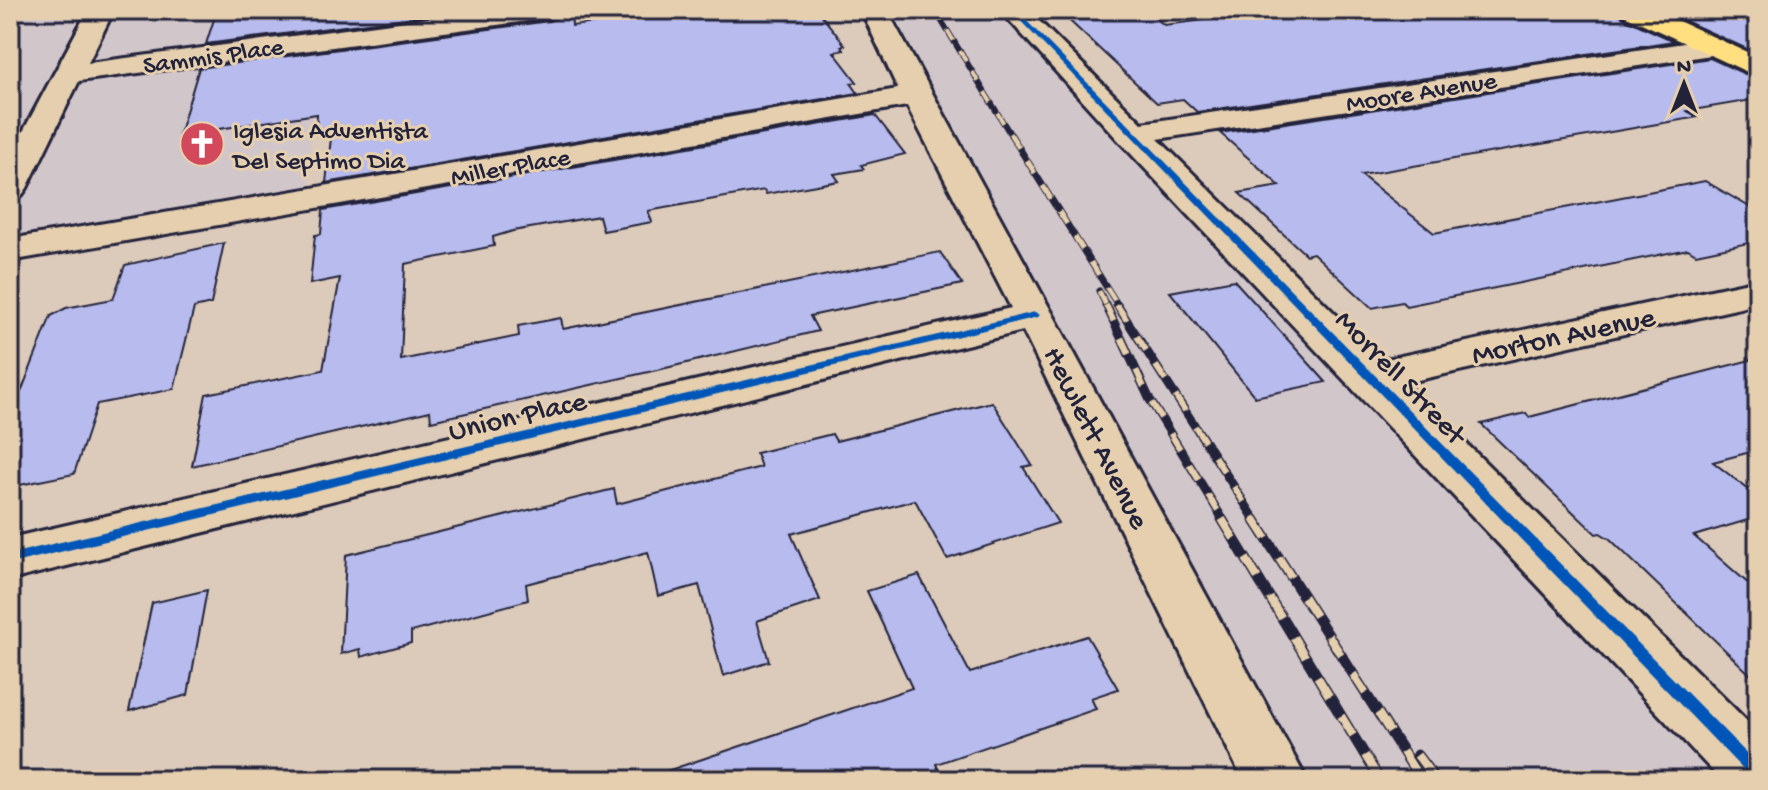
<svg xmlns="http://www.w3.org/2000/svg" width="1768" height="790" font-family="'Gochi Hand',sans-serif">
<style>
.built{fill:#d1c6ca}
.building{fill:#b7bbed;stroke:#22223b;stroke-width:2}
.lines{fill:none;stroke-linecap:round;stroke-linejoin:round}
.minor-casing{stroke:#22223b;stroke-width:6}
.major-casing{stroke:#22223b;stroke-width:6}
.minor{fill:#e5cfae;fill-rule:evenodd}
.major{fill:#ffdf80;fill-rule:evenodd}
.rail-far3-casing{stroke:#22223b;stroke-width:6}
.rail-far2-casing{stroke:#22223b;stroke-width:7}
.rail-far1-casing{stroke:#22223b;stroke-width:9}
.rail-casing{stroke:#22223b;stroke-width:11}
.rail-far3{stroke:#e5cfae;stroke-width:4;stroke-dasharray:12;stroke-linecap:butt}
.rail-far2{stroke:#e5cfae;stroke-width:5;stroke-dasharray:15;stroke-linecap:butt}
.rail-far1{stroke:#e5cfae;stroke-width:6;stroke-dasharray:18;stroke-linecap:butt}
.rail{stroke:#e5cfae;stroke-width:8;stroke-dasharray:23;stroke-linecap:butt}
.cycleway-casing{stroke:#e5cfae;stroke-width:5}
.cycleway{fill:#0057b8;fill-rule:evenodd}
.labels{text-anchor:middle;stroke-width:6;stroke-linejoin:round;paint-order:stroke}
.far-street-label{font-size:26px;fill:#22223b;stroke:#e5cfae}
.far-poi-label{font-size:26px;fill:#22223b;stroke:#e5cfae;text-anchor:start}
.street-label{font-size:30px;fill:#22223b;stroke:#e5cfae}
</style>
<rect width="100%" height="100%" fill="#dccbbb"/>
<filter id="ink" filterUnits="userSpaceOnUse"><feTurbulence type="fractalNoise" baseFrequency=".0125" numOctaves="2"/><feDisplacementMap in="SourceGraphic" scale="16" xChannelSelector="R" yChannelSelector="G"/><feConvolveMatrix kernelMatrix="1 2 1 2 8 2 1 2 1" color-interpolation-filters="sRGB"/></filter>
<g filter="url(#ink)">
<g class="built">
<path d="M10,10H315L309,199L10,250Z"/>
<path d="M874,10H1013L1758,780H1275Z"/>
</g>
<g class="building">
<path d="M217,10H467L206,44Z"/>
<path d="M565,10H571L572,26L700,10H817L845,45L841,46L844,50L834,52L857,82L851,83L858,93L326,183L332,129L316,131L317,114L179,135L199,68L549,21L560,17Z"/>
<path d="M1058,10H1146L1164,25L1287,10H1617L1623,18L1674,41L1197,112L1183,99L1157,103Z"/>
<path d="M1661,10H1729L1758,23V54Z"/>
<path d="M1710,58L1758,80V99L1687,111L1698,117L1361,175L1434,233L1705,181L1758,212V241L1696,254L1688,249L1406,306L1402,302L1372,308L1313,253L1306,255L1239,193L1280,186L1220,133Z"/>
<path d="M875,115L905,154L861,165L864,169L834,174L839,181L766,194L764,190L648,211L652,222L603,231L599,216L513,231L493,237L494,246L405,264L401,360L519,336L518,326L561,318L563,329L940,252L962,284L810,316L818,331L666,368L431,421L430,411L192,466L206,394L323,370L340,278L310,284L315,235L321,234L323,210Z"/>
<path d="M224,243L211,304L194,308L174,389L97,404L74,474L10,487V420L51,316L66,308L113,299L125,265Z"/>
<path d="M1234,280L1326,382L1255,397L1170,292Z"/>
<path d="M1758,358V450L1713,462L1758,497V517L1694,536L1758,592V682L1610,539L1600,533L1596,534L1481,424L1526,413L1529,417Z"/>
<path d="M992,402L1032,465L1023,467L1058,523L947,559L915,500L791,534L820,600L757,621L769,661L723,676L699,585L658,596L648,552L526,584L528,600L411,632V643L361,657L360,649L341,654L346,555L614,489L617,504L761,467L756,453L832,434L836,441Z"/>
<path d="M919,575L970,673L1087,636L1118,689L1091,698L1096,709L936,764L943,780H666L664,772L912,688L867,591Z"/>
<path d="M207,590L188,695L129,711L152,603Z"/>
</g>
<g class="lines">
<g class="minor-casing">
<g id="minor">
<path d="M88,10H114L88,63L490,10H562L558,15L549,18L79,81L27,188L22,195L10,198V156Z"/>
<path d="M861,10H887L1307,780H1243L1023,331L10,580V538L1011,308L907,106L10,261V239L898,89Z"/>
<path d="M1000,10H1028L1142,123L1711,39L1721,41L1725,47L1721,53L1711,55L1158,139L1382,360L1758,280V304L1405,383L1758,732V780H1721L1119,141Z"/>
</g>
</g>
<g class="major-casing">
<path id="major" d="M1620,10H1654L1758,57V77L1624,15Z"/>
</g>
<use href="#minor" class="minor"/>
<use href="#major" class="major"/>
<g class="rail-far3-casing">
<path id="rail-far3" d="M935,10L1012,137"/>
</g>
<g class="rail-far2-casing">
<g id="rail-far2">
<path d="M1011,135L1119,307"/>
<path d="M1099,291L1107,307"/>
</g>
</g>
<g class="rail-far1-casing">
<g id="rail-far1">
<path d="M1106,305L1150,400L1224,521"/>
<path d="M1117,305L1256,521"/>
</g>
</g>
<g class="rail-casing">
<g id="rail">
<path d="M1222,519L1380,780"/>
<path d="M1254,519L1421,780"/>
<path d="M1417,755L1436,780"/>
</g>
</g>
<use href="#rail-far3" class="rail-far3"/>
<use href="#rail-far2" class="rail-far2"/>
<use href="#rail-far1" class="rail-far1"/>
<use href="#rail" class="rail"/>
<g class="cycleway-casing">
<g id="cycleway">
<path d="M1010,10H1016L1758,765V780H1753Z"/>
<path d="M1035,312L1040,315L1038,317L10,564V554Z"/>
</g>
</g>
<use href="#cycleway" class="cycleway"/>
</g>
</g>
<defs>
<g id="church-disc" transform="scale(2.3)"><circle r="9.5" fill="#d1495b" stroke="#e5cfae"/><path d="M-1.2-6h2.4v3.5h3.3v2.4h-3.3V6h-2.4V-.1h-3.3v-2.4h3.3Z" fill="#fff"/></g>
</defs>
<g fill-rule="evenodd">
<use href="#church-disc" x="202" y="144"/>
</g>
<g class="labels">
<g class="far-street-label">
<text transform="translate(213 54) rotate(-8)" y="9">Sammis Place</text>
<text transform="translate(1421 90) rotate(-9)" y="9">Moore Avenue</text>
<text transform="translate(510 165) rotate(-10)" y="9">Miller Place</text>
</g>
<g class="far-poi-label">
<text x="233" y="138">Iglesia Adventista<tspan x="233" dy="30">Del Septimo Dia</tspan></text>
</g>
<g class="street-label">
<text transform="translate(1563 334) rotate(-12)" y="10">Morton Avenue</text>
<text transform="translate(1402 376) rotate(46)" y="10">Morrell Street</text>
<text transform="translate(517 414) rotate(-13)" y="10">Union Place</text>
<text transform="translate(1098 437) rotate(63)" y="10">Hewlett Avenue</text>
</g>
</g>
<rect width="1768" height="790" fill="none" stroke="#e5cfae" stroke-width="40"/>
<rect x="20" y="20" width="1728" height="750" fill="none" stroke="#22223b" stroke-width="3" filter="url(#ink)"/>
<g transform="translate(1684 84)" stroke="#e5cfae" stroke-width="6" paint-order="stroke">
<path d="M0-6L14 30L0 20L-14 30Z" fill="#22223b"/>
<text y="-12" font-size="22" font-weight="bold" text-anchor="middle" fill="#22223b">N</text>
</g>
</svg>
